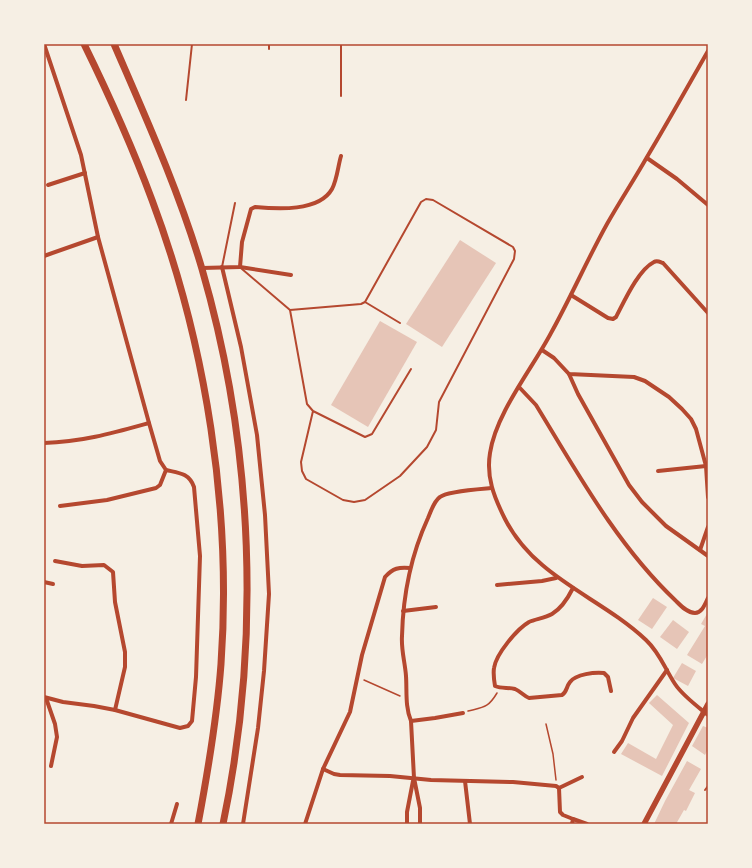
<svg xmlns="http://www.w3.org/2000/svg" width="752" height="868" font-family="Barlow,sans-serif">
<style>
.building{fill:#e6c5b7}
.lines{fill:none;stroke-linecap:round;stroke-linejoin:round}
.path{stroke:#b5482f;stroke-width:1.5}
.service{stroke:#b5482f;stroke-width:2}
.minor{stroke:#b5482f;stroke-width:4}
.secondary{stroke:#b5482f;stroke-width:5.5}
.motorway{stroke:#b5482f;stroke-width:7}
.neatline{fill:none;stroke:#b5482f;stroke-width:1.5}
</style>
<rect width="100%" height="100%" fill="#f6efe4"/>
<g class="building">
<path d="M460,240L496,263L442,347L406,324Z"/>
<path d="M380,321L417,342L368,427L331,405Z"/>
<path d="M653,598L667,607L652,629L638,620Z"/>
<path d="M708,612V654L702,664L687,655L705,626L701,624Z"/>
<path d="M673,620L689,632L677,649L660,637Z"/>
<path d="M682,663L696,671L688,686L673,678Z"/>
<path d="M657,695L689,723L662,776L621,754L628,743L656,759L673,725L649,703Z"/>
<path d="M703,726L708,728V749L705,755L692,746Z"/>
<path d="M687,761L701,769L689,790L695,793L686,811L684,810L676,824H654L665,801Z"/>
</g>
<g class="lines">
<g class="path">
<path d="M364,680L400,696"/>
<path d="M468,711C484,707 488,708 497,693"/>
<path d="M546,724L553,754L556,780"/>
</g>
<g class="service">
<path d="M269,49V44"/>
<path d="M341,96V44"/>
<path d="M186,100L192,44"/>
<path d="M222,267L235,203"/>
<path d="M242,269L290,310"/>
<path d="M365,302L400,323"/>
<path d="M313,411L301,462L302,471L306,479L343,500L354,502L365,500L400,476L427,447L436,430L439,402L514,259L515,251L513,247L433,200L426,199L421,202L365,302L361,304L290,310L307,404L313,411L365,437L372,434L411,369"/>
<path d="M705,790L708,786"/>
</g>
<g class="minor">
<path d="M44,44L81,155L98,237L149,423L160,461L166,470L160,485L156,488L107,500L60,506"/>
<path d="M708,51C688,86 668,122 647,157C634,180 620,201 607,224C587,260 571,297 551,333C532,369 496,413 490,453C486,477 494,497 505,519C536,579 599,596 646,640C660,653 665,669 675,684C683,696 697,706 708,715"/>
<path d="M647,158L677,179L708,205"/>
<path d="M48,185L85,173"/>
<path d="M44,256L98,237"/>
<path d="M222,267L241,347L257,435L265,515L269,594L264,671L258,728L243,824"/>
<path d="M240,267L291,275"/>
<path d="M202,268L240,267L242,242L251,209L255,207C277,209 319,212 332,189C337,180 338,166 341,156"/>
<path d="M571,295L608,318L613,319L616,317C624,302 638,270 654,262C657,260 660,262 663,263L708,313"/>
<path d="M542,350L554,358L569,374L634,377L645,381L669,397L682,409L691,419L696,429L706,466H708"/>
<path d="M569,374L578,394L629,485L642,502L666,526L708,556"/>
<path d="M519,387L536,405C577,472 617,545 675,600C680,605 687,613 695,613C702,613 705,604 708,598"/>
<path d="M44,443C82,442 113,433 149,423"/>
<path d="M658,471L706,466L708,497"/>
<path d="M700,550L708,527"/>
<path d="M55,561L82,566L104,565L113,572L115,602L125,652V667L115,710"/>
<path d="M44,582L53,584"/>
<path d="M497,585L542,581L556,578"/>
<path d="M573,588C568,598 562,608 552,614C545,618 536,619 529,622C517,629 496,654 494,668C493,674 494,680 495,686C502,689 508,687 515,689C520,691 524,696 529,698L562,695C567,692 566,687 570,682C576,674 595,672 604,673L608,677L611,691"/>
<path d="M403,611L436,607"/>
<path d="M44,697L63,702L94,706L115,710L180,728L188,726L192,721L196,677L200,556L194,487C189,473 179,473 166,470"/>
<path d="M46,698L55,724L57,737L51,766"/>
<path d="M411,721L435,718L463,713"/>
<path d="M614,752L622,741L633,718L667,670"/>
<path d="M323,769L334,774L340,775L390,776L431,780L513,782L556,786L559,788L560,812L563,815L573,819L572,824"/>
<path d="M465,781L470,824"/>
<path d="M559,788L582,777"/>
<path d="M573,819L587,824"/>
<path d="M171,824L177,804"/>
<path d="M305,824L323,769L350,712L362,655L385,577C393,568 399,567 410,568"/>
<path d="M407,824V812L413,781"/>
<path d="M420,824V808L414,778L411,721C405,707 407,691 406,676C405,662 401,650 402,636C403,595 411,555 428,518C431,511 434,501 440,497C447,491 480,489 491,488"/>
</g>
<path class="secondary" d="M644,824L708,704"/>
<g class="motorway">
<path d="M84,44C109,95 132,146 152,200C206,344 232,510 221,664C217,718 208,771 198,824"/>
<path d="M114,44C146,118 179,191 202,269C254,448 261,642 223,824"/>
</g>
</g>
<rect width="752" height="868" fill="none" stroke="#f6efe4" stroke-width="90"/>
<rect x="45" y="45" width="662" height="778" class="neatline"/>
</svg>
